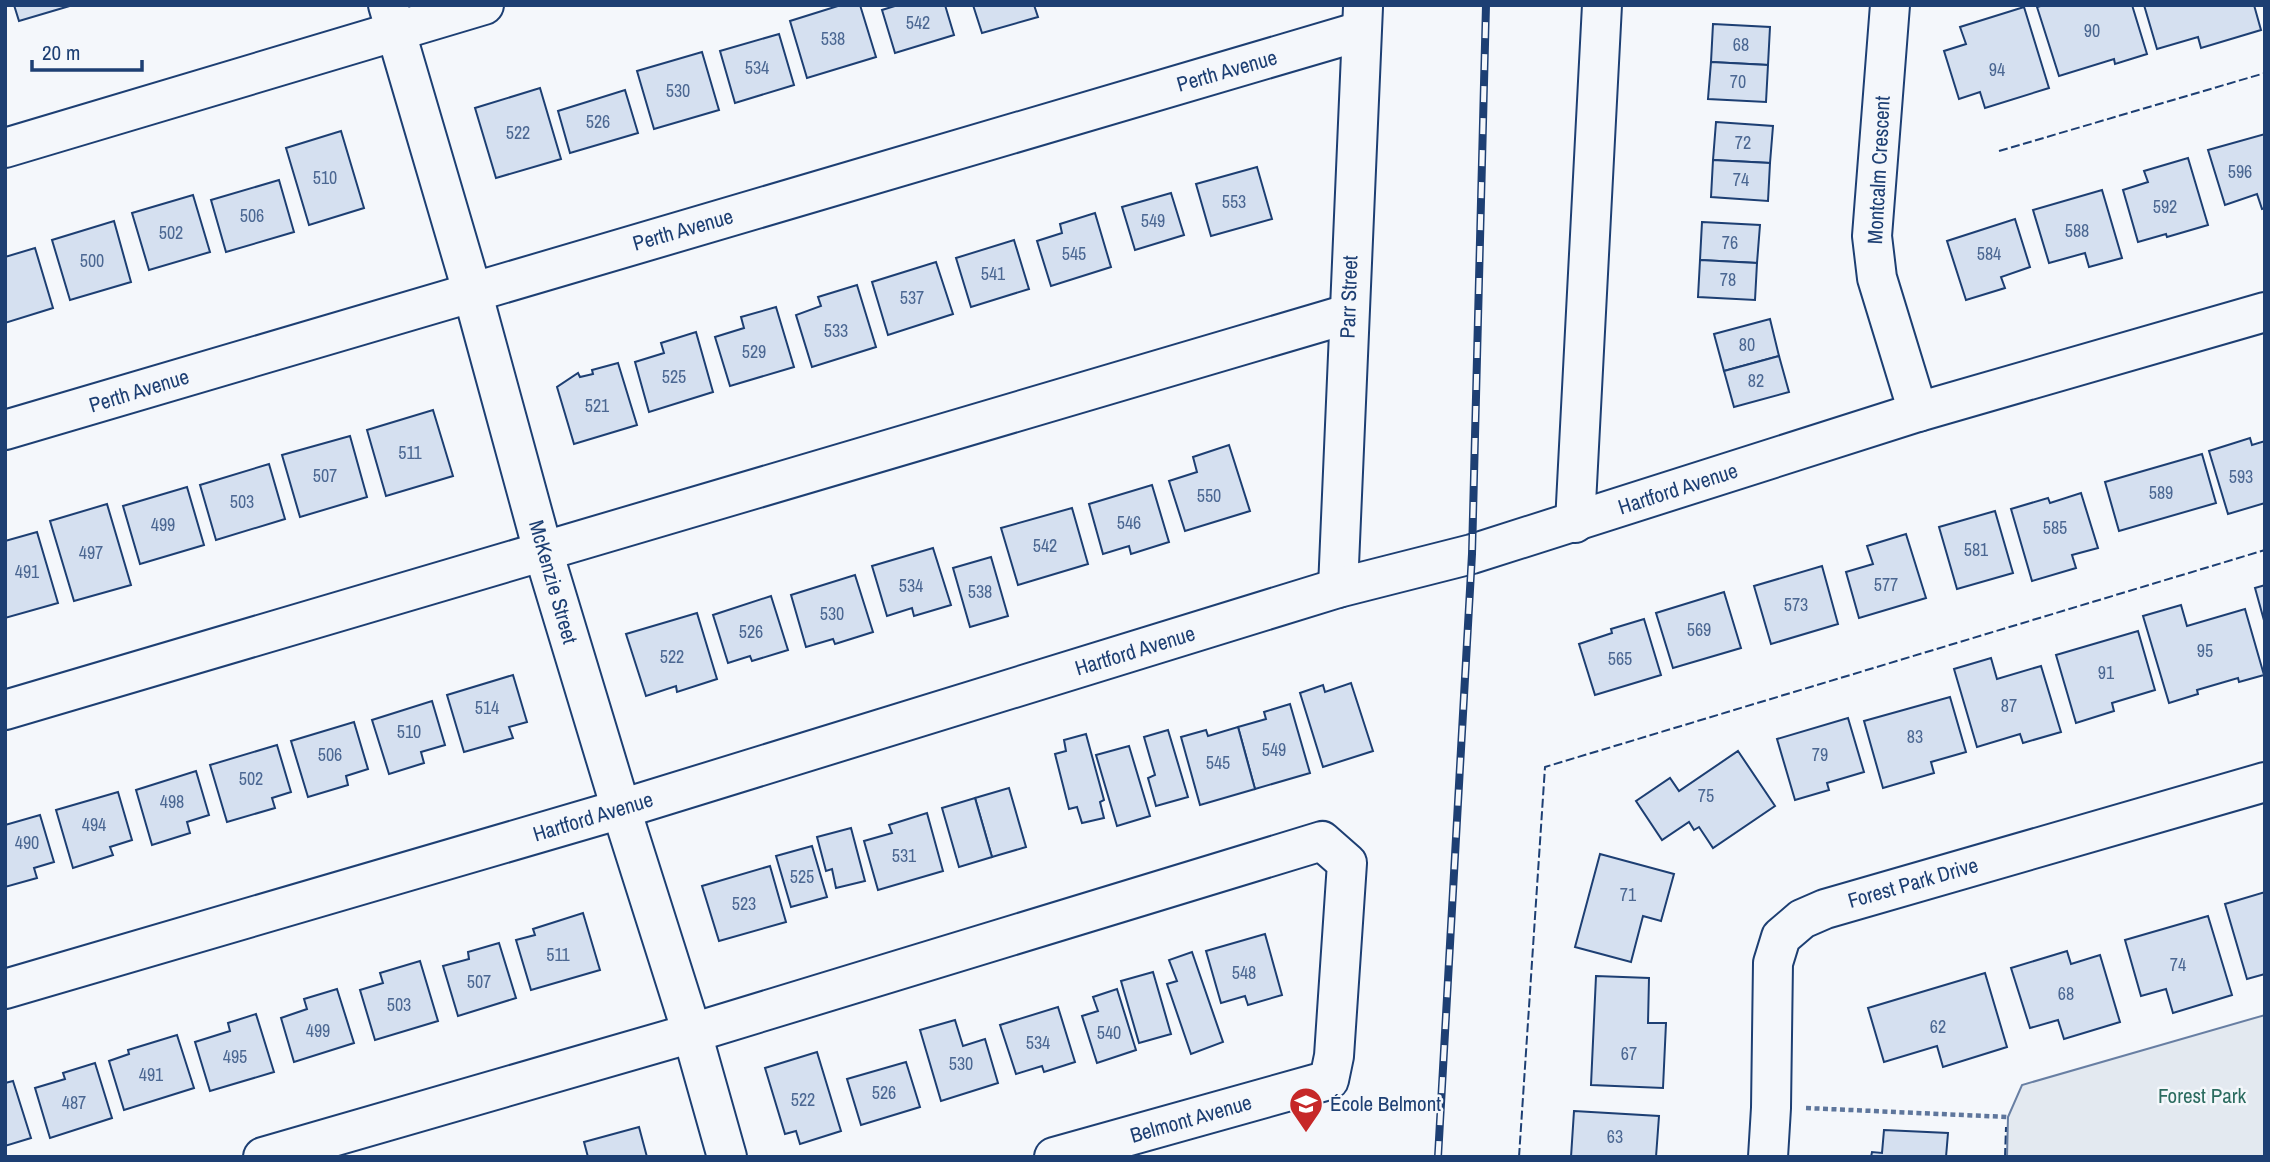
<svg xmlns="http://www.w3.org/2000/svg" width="2270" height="1162" font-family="'Archivo Narrow',sans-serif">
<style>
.green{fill:#e3e9f0;stroke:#687fa3;stroke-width:2}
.building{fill:#d5e0f0;stroke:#1d3f73;stroke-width:2}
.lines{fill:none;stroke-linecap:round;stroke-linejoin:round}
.minor-casing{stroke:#1d3f73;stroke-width:42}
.path{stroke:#5e769c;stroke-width:4.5;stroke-dasharray:5 3.5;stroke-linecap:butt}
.minor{stroke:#f4f7fb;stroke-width:38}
.rail-casing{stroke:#1d3f73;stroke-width:8}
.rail{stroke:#f4f7fb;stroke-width:5;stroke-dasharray:16;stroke-linecap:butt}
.fence{stroke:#1d3f73;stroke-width:2;stroke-dasharray:9 3.5;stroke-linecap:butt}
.labels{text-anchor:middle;stroke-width:5;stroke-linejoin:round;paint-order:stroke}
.number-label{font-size:18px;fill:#4b6792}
.street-label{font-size:21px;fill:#1d3f73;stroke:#f4f7fb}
.park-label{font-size:21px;fill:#2c6c60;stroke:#f4f7fb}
.poi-label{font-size:21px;fill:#1d3f73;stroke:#f4f7fb;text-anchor:start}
</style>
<rect width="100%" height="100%" fill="#f4f7fb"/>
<path class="green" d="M2265,1015V1157H2007L2008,1117L2022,1085Z"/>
<g class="building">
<path d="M14,5H73L19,21Z"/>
<path d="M841,5H860L876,57L807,78L790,21Z"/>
<path d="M898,5H945L954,35L895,53L882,10Z"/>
<path d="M973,5H1034L1038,17L982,33Z"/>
<path d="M2044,5H2132L2147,54L2115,64L2114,59L2059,76L2037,7Z"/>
<path d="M2144,5H2254L2261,30L2201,48L2198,37L2157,49Z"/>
<path d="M2024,7L2049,88L1985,108L1980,92L1959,99L1944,51L1966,44L1960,27Z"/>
<path d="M1713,24L1770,27L1768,65L1711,62Z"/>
<path d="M779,34L794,85L735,103L720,51Z"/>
<path d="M702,52L719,110L654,129L637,71Z"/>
<path d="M1711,62L1768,65L1766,102L1708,99Z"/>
<path d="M540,88L561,159L496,178L475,108Z"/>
<path d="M625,90L638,133L570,153L558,111Z"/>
<path d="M1716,122L1773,126L1770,163L1713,160Z"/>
<path d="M341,131L364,208L309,225L286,148Z"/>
<path d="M2265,134V208L2262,209L2257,194L2225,205L2208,150Z"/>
<path d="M2188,158L2208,225L2167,237L2166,234L2138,242L2123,190L2148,182L2144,171Z"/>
<path d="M1713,160L1770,163L1768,201L1711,197Z"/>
<path d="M1257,167L1272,219L1211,236L1196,184Z"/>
<path d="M279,180L294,232L226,252L211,200Z"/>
<path d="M2102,190L2122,258L2089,267L2085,253L2049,263L2033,210Z"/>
<path d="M1171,193L1184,235L1135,250L1122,207Z"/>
<path d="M193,195L210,252L149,270L132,213Z"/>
<path d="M1095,213L1111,267L1051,286L1037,241L1062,233L1060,224Z"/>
<path d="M2015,219L2030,267L2001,277L2005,288L1966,300L1947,241Z"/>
<path d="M114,221L131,282L70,300L52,240Z"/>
<path d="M1702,222L1760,225L1757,263L1700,260Z"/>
<path d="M1014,240L1029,289L971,307L956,258Z"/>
<path d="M35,248L53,308L5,323V257Z"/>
<path d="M1700,260L1757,263L1755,300L1698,297Z"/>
<path d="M936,262L953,314L888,335L872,282Z"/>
<path d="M857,285L876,347L812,367L796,315L821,306L818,297Z"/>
<path d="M776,307L794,367L730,386L715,337L744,328L741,317Z"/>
<path d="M1770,319L1779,356L1724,371L1714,334Z"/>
<path d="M696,332L713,392L649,412L635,362L664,353L661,343Z"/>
<path d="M1779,356L1789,392L1734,407L1724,371Z"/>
<path d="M618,363L637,425L574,444L557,387L578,373L580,377L593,374L592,370Z"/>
<path d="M433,410L453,476L386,496L367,430Z"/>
<path d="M350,436L367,497L300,517L282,455Z"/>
<path d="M2250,438L2252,445L2265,441V503L2228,514L2209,451Z"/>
<path d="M1229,445L1250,511L1185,531L1169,481L1197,472L1193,457Z"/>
<path d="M2202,454L2216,503L2119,531L2105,482Z"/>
<path d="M269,464L285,519L216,540L200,485Z"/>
<path d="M1152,485L1169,542L1131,554L1129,546L1103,554L1089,504Z"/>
<path d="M187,487L204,545L140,564L123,506Z"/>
<path d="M2081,493L2098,548L2072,555L2076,568L2032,581L2011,509L2048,498L2050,503Z"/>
<path d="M107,504L131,585L74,601L50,521Z"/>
<path d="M1072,508L1088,564L1018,585L1001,528Z"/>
<path d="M1995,511L2013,573L1957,589L1939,527Z"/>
<path d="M37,532L58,603L5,618V541Z"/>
<path d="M1906,534L1926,598L1859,618L1846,572L1873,564L1867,546Z"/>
<path d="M933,548L951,605L914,616L912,608L887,616L872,566Z"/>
<path d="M991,557L1008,616L970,627L953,568Z"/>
<path d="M1822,566L1838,624L1771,644L1754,586Z"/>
<path d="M855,575L873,632L835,644L833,639L806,647L791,595Z"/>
<path d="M2265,585V624L2255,588Z"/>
<path d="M1724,592L1741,648L1673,668L1656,613Z"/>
<path d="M771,596L788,650L752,661L750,656L728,663L713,615Z"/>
<path d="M2181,605L2187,626L2245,609L2264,675L2239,682L2238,678L2197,690L2198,694L2169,703L2143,616Z"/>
<path d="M697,613L717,679L677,692L676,686L646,696L626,634Z"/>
<path d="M1644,619L1661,675L1595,695L1579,644L1612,633L1611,629Z"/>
<path d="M2138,631L2155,690L2112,703L2114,711L2076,723L2056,655Z"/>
<path d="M1991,658L1997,679L2041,666L2061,732L2023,743L2020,734L1977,747L1954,669Z"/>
<path d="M513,675L527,722L509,727L513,738L464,752L447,695Z"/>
<path d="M1351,683L1373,751L1323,767L1300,693L1323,685L1325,692Z"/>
<path d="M1950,697L1966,752L1931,762L1934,773L1883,788L1864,721Z"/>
<path d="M432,701L445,745L421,752L424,763L389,774L372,720Z"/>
<path d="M1290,704L1310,773L1255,789L1238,727L1266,719L1264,712Z"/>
<path d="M1848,718L1864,772L1827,783L1829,790L1795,800L1777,739Z"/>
<path d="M354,722L368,769L346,776L348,785L308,797L291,741Z"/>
<path d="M1238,727L1255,789L1200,805L1181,737L1206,730L1208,736Z"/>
<path d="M1168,730L1188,797L1156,806L1148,778L1155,775L1144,737Z"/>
<path d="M1086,734L1104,800L1100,802L1104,818L1082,823L1077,807L1069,809L1055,754L1066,751L1064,740Z"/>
<path d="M277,745L291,792L272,798L275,808L227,822L210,765Z"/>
<path d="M1129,746L1150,816L1117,826L1096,755Z"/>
<path d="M1738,751L1775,806L1713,848L1699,827L1694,830L1689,822L1662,840L1636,801L1670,778L1679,791Z"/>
<path d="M196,771L209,815L187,822L190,833L152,845L136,790Z"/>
<path d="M1009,788L1026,847L992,857L975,798Z"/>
<path d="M118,792L132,840L110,847L113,855L73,868L56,810Z"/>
<path d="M975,798L992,857L959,867L942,808Z"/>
<path d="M927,813L943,871L878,890L864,841L892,833L889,825Z"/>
<path d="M40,815L54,862L34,868L37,878L5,887V825Z"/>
<path d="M851,828L865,881L836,888L832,869L826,871L817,837Z"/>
<path d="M812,846L827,897L791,907L776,856Z"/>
<path d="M1600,854L1674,874L1661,921L1643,916L1631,962L1575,947Z"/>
<path d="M770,866L786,922L719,941L702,886Z"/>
<path d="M2265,892V974L2247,979L2225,904Z"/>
<path d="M583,913L600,970L531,990L516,940L535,935L533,929Z"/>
<path d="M2208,916L2232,995L2173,1013L2166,989L2141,996L2125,940Z"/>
<path d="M1265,934L1282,995L1248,1005L1245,996L1221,1003L1206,951Z"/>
<path d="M499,943L516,998L458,1016L443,966L469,959L468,952Z"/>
<path d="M2067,951L2071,964L2100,955L2120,1022L2064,1039L2058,1020L2030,1028L2011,968Z"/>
<path d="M1192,952L1223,1042L1191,1054L1167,984L1177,981L1169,960Z"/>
<path d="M420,961L438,1021L375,1040L360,990L383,983L380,973Z"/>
<path d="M1153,972L1171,1034L1139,1043L1121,981Z"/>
<path d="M1985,973L2007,1047L1943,1067L1937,1046L1884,1062L1868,1008Z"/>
<path d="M1596,976L1649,978L1648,1023H1666L1663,1088L1591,1085Z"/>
<path d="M337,989L354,1043L294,1062L281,1018L307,1009L304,999Z"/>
<path d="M1117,989L1136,1050L1097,1063L1082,1016L1098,1011L1093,997Z"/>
<path d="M1058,1007L1075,1062L1044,1072L1042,1066L1016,1074L1000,1025Z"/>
<path d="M256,1014L274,1072L210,1091L195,1042L230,1031L228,1023Z"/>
<path d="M955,1020L963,1046L985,1039L998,1083L941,1101L920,1030Z"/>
<path d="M177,1035L194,1088L124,1110L109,1061L129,1054L128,1050Z"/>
<path d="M817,1052L841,1131L800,1144L796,1131L785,1134L765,1068Z"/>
<path d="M906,1062L920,1107L861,1125L847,1079Z"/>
<path d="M95,1063L112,1118L50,1138L35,1088L65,1079L63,1073Z"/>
<path d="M13,1081L31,1138L5,1146V1083Z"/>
<path d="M1574,1111L1659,1116L1656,1157H1571Z"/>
<path d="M639,1127L647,1157H588L584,1142Z"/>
<path d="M1884,1130L1948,1133L1946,1157H1871L1872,1152L1882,1153Z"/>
</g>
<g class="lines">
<g class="minor-casing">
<g id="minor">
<path d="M388,5L472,291L543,551L621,809L692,1033L727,1157"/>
<path d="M1890,5L1872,236L1877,278L1918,412"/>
<path d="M5,148L484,5"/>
<path d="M5,430L1361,31"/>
<path d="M1575,523L1602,5"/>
<path d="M1338,588L1363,7"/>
<path d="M5,710L1348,314"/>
<path d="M5,989L621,809L1338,588L1472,554L1918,412L2265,312"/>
<path d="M263,1157L692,1033L1322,841L1347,863L1334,1056L1329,1080L1054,1157"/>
<path d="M1768,1157L1771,1108L1773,963L1781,937L1802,919L1825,909L2265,782"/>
</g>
</g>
<path class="path" d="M1806,1108L2008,1117"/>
<use href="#minor" class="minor"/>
<g class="rail-casing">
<path id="rail" d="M1438,1157L1472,554L1486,5"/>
</g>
<use href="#rail" class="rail"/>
<g class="fence">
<path d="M1999,151L2265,73"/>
<path d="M1519,1157L1545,767L2265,550"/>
<path d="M2005,1157L2006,1127"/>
</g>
</g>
<defs>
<g id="school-pin" transform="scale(1.75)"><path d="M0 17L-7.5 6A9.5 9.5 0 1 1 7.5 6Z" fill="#c62828" stroke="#f4f7fb"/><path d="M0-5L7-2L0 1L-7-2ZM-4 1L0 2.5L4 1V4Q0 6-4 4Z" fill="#fff"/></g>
</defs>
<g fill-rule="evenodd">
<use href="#school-pin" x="1306" y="1104"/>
</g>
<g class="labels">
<g class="number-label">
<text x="918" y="29">542</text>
<text x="2092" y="37">90</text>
<text x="833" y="45">538</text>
<text x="1741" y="51">68</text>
<text x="757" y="74">534</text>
<text x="1997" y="76">94</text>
<text x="1738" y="88">70</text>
<text x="678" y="97">530</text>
<text x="598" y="128">526</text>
<text x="518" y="139">522</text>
<text x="1743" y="149">72</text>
<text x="2240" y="178">596</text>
<text x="325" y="184">510</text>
<text x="1741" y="186">74</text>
<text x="1234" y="208">553</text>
<text x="2165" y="213">592</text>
<text x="252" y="222">506</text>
<text x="1153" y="227">549</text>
<text x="2077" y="237">588</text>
<text x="171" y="239">502</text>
<text x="1730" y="249">76</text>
<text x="1074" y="260">545</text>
<text x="1989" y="260">584</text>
<text x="92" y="267">500</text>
<text x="993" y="280">541</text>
<text x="1728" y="286">78</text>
<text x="912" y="304">537</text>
<text x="836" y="337">533</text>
<text x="1747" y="351">80</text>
<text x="754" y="358">529</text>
<text x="674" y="383">525</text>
<text x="1756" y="387">82</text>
<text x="597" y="412">521</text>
<text x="410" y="459">511</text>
<text x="325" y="482">507</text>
<text x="2241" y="483">593</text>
<text x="2161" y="499">589</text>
<text x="1209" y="502">550</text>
<text x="242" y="508">503</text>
<text x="1129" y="529">546</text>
<text x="163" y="531">499</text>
<text x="2055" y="534">585</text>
<text x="1045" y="552">542</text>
<text x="1976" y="556">581</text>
<text x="91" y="559">497</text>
<text x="27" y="578">491</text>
<text x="1886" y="591">577</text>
<text x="911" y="592">534</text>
<text x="980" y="598">538</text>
<text x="1796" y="611">573</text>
<text x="832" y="620">530</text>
<text x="1699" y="636">569</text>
<text x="751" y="638">526</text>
<text x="2205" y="657">95</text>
<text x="672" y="663">522</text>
<text x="1620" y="665">565</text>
<text x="2106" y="679">91</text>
<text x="2009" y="712">87</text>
<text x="487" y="714">514</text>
<text x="409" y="738">510</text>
<text x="1915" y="743">83</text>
<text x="1274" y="756">549</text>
<text x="330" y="761">506</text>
<text x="1820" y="761">79</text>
<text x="1218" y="769">545</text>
<text x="251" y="785">502</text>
<text x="1706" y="802">75</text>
<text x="172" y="808">498</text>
<text x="94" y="831">494</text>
<text x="27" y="849">490</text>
<text x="904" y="862">531</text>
<text x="802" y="883">525</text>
<text x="1628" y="901">71</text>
<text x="744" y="910">523</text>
<text x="558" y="961">511</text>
<text x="2178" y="971">74</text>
<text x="1244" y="979">548</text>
<text x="479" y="988">507</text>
<text x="2066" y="1000">68</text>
<text x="399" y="1011">503</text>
<text x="1938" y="1033">62</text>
<text x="318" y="1037">499</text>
<text x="1109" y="1039">540</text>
<text x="1038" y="1049">534</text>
<text x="1629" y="1060">67</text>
<text x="235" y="1063">495</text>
<text x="961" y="1070">530</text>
<text x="151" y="1081">491</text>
<text x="884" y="1099">526</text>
<text x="803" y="1106">522</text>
<text x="74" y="1109">487</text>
<text x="1615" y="1143">63</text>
</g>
<g class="street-label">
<text transform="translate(1227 71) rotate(-16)" y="7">Perth Avenue</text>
<text transform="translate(1879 170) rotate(-87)" y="7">Montcalm Crescent</text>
<text transform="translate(683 230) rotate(-16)" y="7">Perth Avenue</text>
<text transform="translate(1349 297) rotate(-88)" y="7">Parr Street</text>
<text transform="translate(139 391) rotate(-17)" y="7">Perth Avenue</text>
<text transform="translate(1678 489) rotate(-18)" y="7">Hartford Avenue</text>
<text transform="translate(553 582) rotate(74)" y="7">McKenzie Street</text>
<text transform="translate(1135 651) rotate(-17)" y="7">Hartford Avenue</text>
<text transform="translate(593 817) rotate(-17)" y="7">Hartford Avenue</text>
<text transform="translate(1913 883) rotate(-16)" y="7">Forest Park Drive</text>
<text transform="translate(1191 1119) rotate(-16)" y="7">Belmont Avenue</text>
</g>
<g class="park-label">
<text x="2202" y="1103">Forest Park</text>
</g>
<g class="poi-label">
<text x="1330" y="1111">École Belmont</text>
</g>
</g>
<rect width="2270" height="1162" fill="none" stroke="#1d3f73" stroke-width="14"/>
<path d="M32 60v10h110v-10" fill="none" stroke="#1d3f73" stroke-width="3.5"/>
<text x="42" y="60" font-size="21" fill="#1d3f73" stroke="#f4f7fb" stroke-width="5" paint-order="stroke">20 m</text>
</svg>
